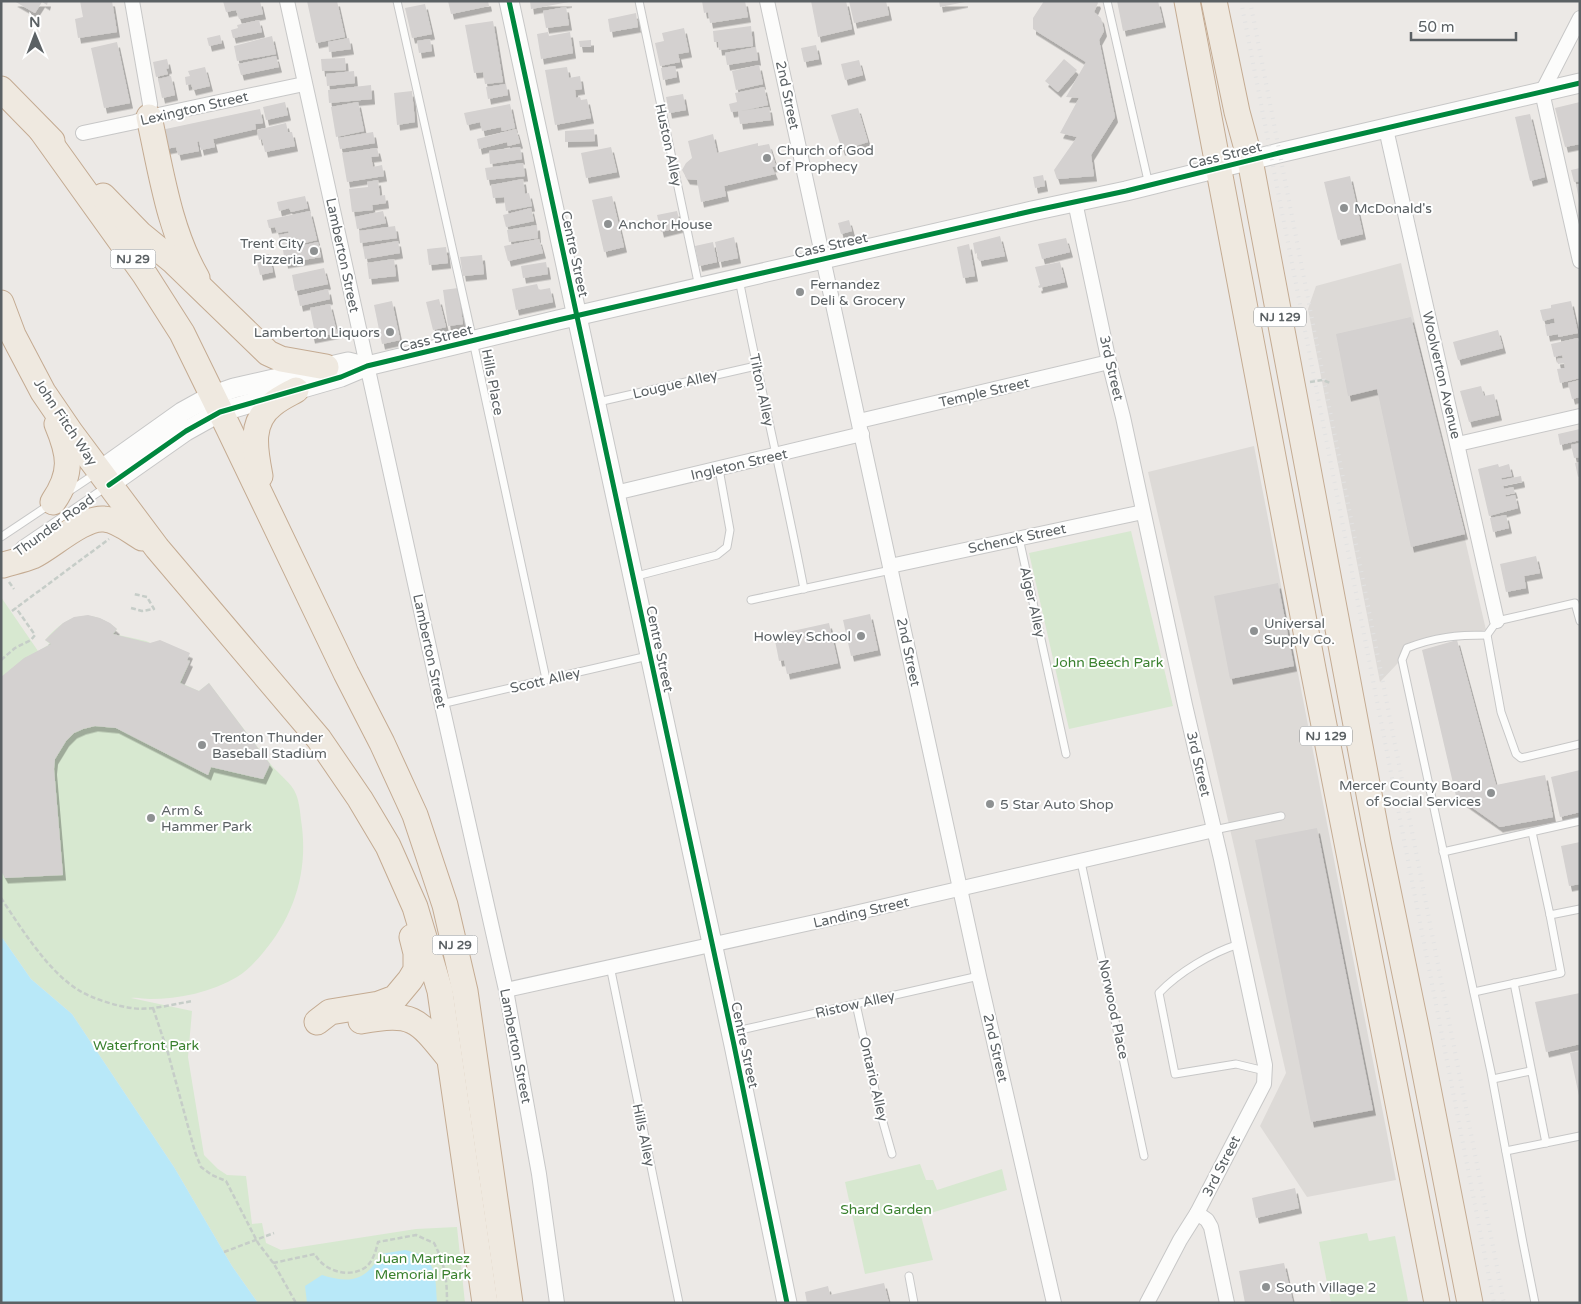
<svg xmlns="http://www.w3.org/2000/svg" width="1581" height="1304" font-family="'Varela Round',sans-serif">
<style>
.industrial{fill:#dddad7}
.green{fill:#d7e8d0}
.water{fill:#b8e8f8}
.building{fill:#d4d1d0;filter:url(#shadow)}
.lines{fill:none;stroke-linecap:round;stroke-linejoin:round}
.lane-casing{stroke:#c7c7c7;stroke-width:9}
.street-casing{stroke:#c7c7c7;stroke-width:16}
.secondary-casing{stroke:#c7c7c7;stroke-width:21}
.highway-casing{stroke:#c4ab92;stroke-width:27}
.path{stroke:#c6cdc8;stroke-width:2.5;stroke-dasharray:5 2.5;stroke-linecap:butt}
.lane{stroke:#fcfcfb;stroke-width:7}
.street{stroke:#fcfcfb;stroke-width:14}
.secondary{stroke:#fcfcfb;stroke-width:19}
.highway{stroke:#efe9e0;stroke-width:25}
.rail{stroke:#e2e2e2;stroke-width:4;stroke-dasharray:1 6;stroke-linecap:butt}
.cycleway-casing{stroke:#fff;stroke-width:8}
.cycleway{stroke:#00873e;stroke-width:5}
.poi-dot{fill:#8e9192;stroke:#fff;stroke-width:2}
.labels{text-anchor:middle;stroke-width:4;stroke-linejoin:round;paint-order:stroke}
.shield{fill:#fff;stroke:#8c9092;stroke-width:1}
.shield-label{font-size:12px;font-weight:bold;fill:#5b6164}
.street-label{font-size:14px;fill:#5b6164;stroke:#fff}
.poi-label{font-size:14px;fill:#5b6164;stroke:#fff;text-anchor:start}
.park-label{font-size:14px;fill:#3a812f;stroke:#fff}
</style>
<defs>
<filter id="shadow"><feDropShadow dx="3" dy="5.5" stdDeviation="0" flood-color="#0004"/></filter>
</defs>
<rect width="100%" height="100%" fill="#ece9e6"/>
<g class="industrial">
<path d="M1401,263L1486,630L1413,647L1380,682L1308,309L1316,286Z"/>
<path d="M1254,446L1396,1180L1307,1197L1260,1126L1286,1073L1148,472Z"/>
</g>
<g class="green">
<path d="M1131,531L1173,706L1069,729L1029,553Z"/>
<path d="M1,597L38,651L50,644L45,640C66,615 90,606 117,629L114,634L146,641L190,661L181,683L199,691L209,683C229,709 249,736 269,762C276,772 288,780 294,790C299,799 300,810 301,820C309,869 295,916 262,954C255,962 247,971 237,977C212,992 179,999 150,999C144,999 137,997 131,998L192,1011L188,1057L204,1155L218,1169L227,1175L246,1176L252,1224L262,1223L266,1243L281,1250L416,1229L457,1227L465,1303H258L232,1266L174,1167L72,1014L31,979L1,936Z"/>
<path d="M920,1164L926,1180H933L937,1190L1002,1169L1007,1190L921,1216L933,1260L865,1274L845,1182Z"/>
<path d="M1367,1233L1369,1241L1395,1236L1408,1301L1400,1303H1331L1319,1242Z"/>
</g>
<g class="water">
<path d="M1,936L31,979L72,1014L174,1167L232,1266L258,1303H1Z"/>
<path d="M405,1250C438,1257 435,1275 437,1303H307L305,1286L322,1275C350,1284 366,1281 381,1254Z"/>
</g>
<g class="building">
<path d="M14,1H48L47,5L42,2L35,13Z"/>
<path d="M80,1H112L117,32L78,38L75,19L83,17Z"/>
<path d="M223,1H260L263,14L239,19L236,10L226,12Z"/>
<path d="M307,1H337L345,37L316,43Z"/>
<path d="M448,1H488L489,6L451,14Z"/>
<path d="M530,1H569V2L531,9Z"/>
<path d="M702,1H745L748,17L710,23L708,12L704,13Z"/>
<path d="M811,1H846L852,29L818,37Z"/>
<path d="M849,1H886L889,15L854,23Z"/>
<path d="M939,1H965V2L940,7Z"/>
<path d="M1044,1H1097L1098,3L1094,12L1101,18L1104,31L1099,40L1115,117L1091,155L1094,176L1057,179L1054,170L1077,137L1060,133L1079,98L1066,97L1086,62L1033,29V18Z"/>
<path d="M1117,1H1158L1163,22L1123,31Z"/>
<path d="M425,4L432,34L412,38L405,8Z"/>
<path d="M566,7L569,25L546,28L543,11Z"/>
<path d="M636,13L638,27L610,32L608,19Z"/>
<path d="M259,20L262,32L233,38L231,30L238,28L237,25Z"/>
<path d="M493,21L503,82L485,84L483,72L474,73L465,25Z"/>
<path d="M751,26L753,46L719,50L718,42H714L713,31Z"/>
<path d="M684,28L689,52L678,54L680,62L660,66L655,43L664,41L662,33Z"/>
<path d="M548,32L549,36L570,32L573,53L541,59L537,34Z"/>
<path d="M220,35L222,43L209,46L207,38Z"/>
<path d="M272,36L276,54L237,61L234,46Z"/>
<path d="M349,38L351,49L329,52L328,42Z"/>
<path d="M430,39L432,51L419,53L417,41Z"/>
<path d="M591,40V47H580L579,41Z"/>
<path d="M117,42L130,103L104,108L91,48Z"/>
<path d="M816,45L819,59L804,62L801,48Z"/>
<path d="M756,47L758,60L727,65L725,53Z"/>
<path d="M276,56L279,67L241,75L238,64Z"/>
<path d="M345,58L346,70L322,71L321,59Z"/>
<path d="M167,59L169,68L166,69L168,74L156,77L153,62Z"/>
<path d="M1064,59L1077,70L1058,92L1045,81Z"/>
<path d="M859,60L863,75L845,80L841,64Z"/>
<path d="M759,65L763,84L736,90L732,71Z"/>
<path d="M675,66L677,77L663,80L661,68Z"/>
<path d="M205,67L210,86L193,90L191,84L186,85L185,77L190,76L188,71Z"/>
<path d="M567,67L569,78L580,76L582,89L575,90L576,98L580,97L581,100L587,99L591,118L555,125L545,70Z"/>
<path d="M354,71L355,83L327,86L326,74Z"/>
<path d="M171,76L175,95L162,98L158,79Z"/>
<path d="M506,84L508,95L488,99L486,87Z"/>
<path d="M371,85L372,99L329,103L328,90Z"/>
<path d="M764,87L768,105L741,111L769,107L771,120L740,124L738,111L731,112L729,104L737,102L735,93Z"/>
<path d="M412,91L415,122L397,125L394,93Z"/>
<path d="M683,94L686,110L669,113L666,97Z"/>
<path d="M285,102L288,115L266,120L263,107Z"/>
<path d="M358,102L364,131L336,137L331,107Z"/>
<path d="M1580,102V144L1565,147L1555,108Z"/>
<path d="M510,104L515,128L502,131L501,127L482,131L480,122L467,125L464,113Z"/>
<path d="M858,108L868,142L842,150L831,115Z"/>
<path d="M260,109L263,123L255,124L256,129L213,139L215,147L201,150L199,141L197,142L199,151L178,155L176,147L166,149L161,130Z"/>
<path d="M1530,114L1545,177L1530,181L1515,117Z"/>
<path d="M286,123L288,132H292L295,146L265,152L262,139L259,140L257,130Z"/>
<path d="M516,129L520,143L508,146L507,142L479,149L477,139Z"/>
<path d="M594,129L595,141L565,142V131Z"/>
<path d="M373,132L375,143L340,149L338,138Z"/>
<path d="M713,134L717,153L758,143V146L769,144L776,166L772,167L775,174L724,186L726,196L701,202L697,180L687,179L682,170L686,163L692,158L688,141Z"/>
<path d="M520,147L522,159L490,164L489,151Z"/>
<path d="M611,147L617,172L586,178L581,153Z"/>
<path d="M377,148L379,156L371,157L373,167L382,165L384,176L347,182L342,153Z"/>
<path d="M523,163L525,176L487,180L485,168Z"/>
<path d="M1580,168V181L1574,182L1571,170Z"/>
<path d="M1043,175L1045,186L1035,188L1033,177Z"/>
<path d="M1350,176L1363,234L1338,240L1324,182Z"/>
<path d="M523,179L525,194L529,193L532,206L506,211L504,197L493,198L491,185Z"/>
<path d="M378,180L380,196L385,195L386,203L372,205L373,210L352,212L349,189L368,187L367,182Z"/>
<path d="M1576,184H1580V200H1579Z"/>
<path d="M305,196L308,208L291,212L289,208L279,211L277,202Z"/>
<path d="M612,196L624,247L604,252L592,200Z"/>
<path d="M531,208L534,221L506,227L503,215Z"/>
<path d="M310,211L317,240L283,248L279,235L289,233L288,231L277,233L275,227L269,228L267,220Z"/>
<path d="M383,211L386,223L357,229L355,217Z"/>
<path d="M677,211L681,227L661,232L657,215Z"/>
<path d="M849,220L852,231L841,234L838,223Z"/>
<path d="M537,225L538,238L509,242L507,230Z"/>
<path d="M395,226L397,238L360,243L359,231Z"/>
<path d="M1000,236L1005,256L979,261L977,253L975,254L973,243Z"/>
<path d="M734,237L738,258L719,262L715,242Z"/>
<path d="M1066,238L1070,252L1042,259L1038,244Z"/>
<path d="M539,239L543,253L508,261L504,246Z"/>
<path d="M398,241L400,253L365,259L363,247Z"/>
<path d="M318,242L321,257L285,263L283,250Z"/>
<path d="M713,242L717,262L699,266L695,246Z"/>
<path d="M969,244L975,276L963,278L957,247Z"/>
<path d="M446,247L448,263L429,265L427,249Z"/>
<path d="M269,254L273,272L260,275L256,257Z"/>
<path d="M482,255L484,274L463,276L460,257Z"/>
<path d="M394,259L396,276L369,279L367,263Z"/>
<path d="M546,262L548,274L523,278L521,266Z"/>
<path d="M1060,262L1065,282L1039,288L1038,286L1040,285L1035,267Z"/>
<path d="M324,268L328,284L295,291L292,275Z"/>
<path d="M537,284L539,290L550,288L553,302L516,310L512,289Z"/>
<path d="M458,288L463,324L448,326L443,290Z"/>
<path d="M328,289L330,299L300,306L298,296Z"/>
<path d="M439,299L446,327L433,330L426,302Z"/>
<path d="M392,301L400,340L382,344L374,305Z"/>
<path d="M1571,301L1578,333L1558,337V334L1547,336L1545,325L1555,323L1554,318L1543,321L1540,310L1551,308V305Z"/>
<path d="M330,304L337,333L312,338L310,329L314,328L310,308Z"/>
<path d="M1411,317L1465,534L1411,547L1377,389L1348,396L1336,334Z"/>
<path d="M1498,330L1503,348L1458,360L1453,342Z"/>
<path d="M1578,338L1580,346V378L1560,383L1557,369L1565,368L1564,363L1558,364L1557,359L1563,358L1562,355L1554,357L1551,344Z"/>
<path d="M1580,380V397L1572,399L1568,383Z"/>
<path d="M1481,386L1484,396L1494,394L1499,415L1469,422L1460,391Z"/>
<path d="M1580,429V440L1560,445L1558,434Z"/>
<path d="M1580,443V457L1574,458L1571,445Z"/>
<path d="M1580,462V476L1578,477L1575,463Z"/>
<path d="M1498,464L1499,467L1509,464L1512,476L1501,478L1502,480L1521,476L1522,482L1503,486L1504,489L1513,487L1515,493L1505,495L1506,497L1515,495L1518,508L1489,516L1478,469Z"/>
<path d="M1506,515L1509,528L1493,532L1490,518Z"/>
<path d="M1536,556L1540,573L1524,576L1526,588L1506,592L1500,564Z"/>
<path d="M1278,583L1294,666L1230,679L1214,596Z"/>
<path d="M870,614L878,650L851,656L843,620Z"/>
<path d="M88,615L100,618L110,623L117,629L113,634L150,643L160,640L190,653L187,660L190,661L180,683L199,691L209,683L270,764L263,779L211,767L208,775L116,728L95,726L83,729L74,733L66,741L55,759L54,769L63,875L5,878L1,871V677L24,658L51,644L45,640L63,623L74,617Z"/>
<path d="M829,623L838,663L787,674L784,660L779,661L774,635Z"/>
<path d="M1457,640L1496,785L1545,775L1553,817L1500,827L1456,796L1422,650Z"/>
<path d="M1580,770V812L1560,817L1551,777Z"/>
<path d="M1317,828L1373,1110L1311,1122L1255,840Z"/>
<path d="M1580,842V884L1569,886L1561,846Z"/>
<path d="M1580,993V1044L1546,1052L1535,1002Z"/>
<path d="M1580,1051V1096H1579L1570,1053Z"/>
<path d="M1295,1188L1299,1208L1256,1218L1252,1198Z"/>
<path d="M1284,1263L1293,1303H1245L1239,1271Z"/>
<path d="M884,1283L889,1303H807L805,1292L828,1286L830,1295Z"/>
</g>
<g class="lines">
<g class="lane-casing">
<g id="lane">
<path d="M397,1L473,341L546,679"/>
<path d="M639,1L699,287"/>
<path d="M1107,1L1149,185"/>
<path d="M739,279C759,382 784,485 804,589"/>
<path d="M598,402L756,366"/>
<path d="M68,492L95,474"/>
<path d="M1,537L49,505"/>
<path d="M1019,538L1066,754"/>
<path d="M14,553L21,545L106,487"/>
<path d="M633,577L717,555L727,547L730,530L719,469"/>
<path d="M751,600L891,570"/>
<path d="M1487,635L1501,712L1516,754L1521,758L1580,744"/>
<path d="M441,704L648,656"/>
<path d="M1214,830L1281,816"/>
<path d="M1532,832L1550,915L1580,909"/>
<path d="M1443,852L1580,821"/>
<path d="M1081,862L1144,1156"/>
<path d="M1239,944C1211,953 1179,972 1159,993L1175,1074L1236,1064L1265,1071"/>
<path d="M610,966L679,1303"/>
<path d="M1514,983L1546,1143"/>
<path d="M1474,992L1561,973L1550,915"/>
<path d="M856,1004L879,1108L892,1154"/>
<path d="M732,1032L979,976"/>
<path d="M1493,1079L1530,1071"/>
<path d="M1506,1151L1580,1136"/>
<path d="M909,1276L914,1303"/>
<path d="M1535,1303L1523,1243L1491,1072L1402,660L1407,648C1435,637 1457,635 1487,635L1497,621L1575,603L1580,621"/>
</g>
</g>
<g class="street-casing">
<g id="street">
<path d="M132,1L150,104L149,117"/>
<path d="M287,1L438,688L506,990L539,1174L557,1303"/>
<path d="M767,1L979,976L1054,1303"/>
<path d="M1580,18L1542,92L1580,261"/>
<path d="M1386,129L1497,621"/>
<path d="M83,133L135,122L149,117L304,84"/>
<path d="M1075,202L1109,362L1123,417L1185,705L1221,859L1265,1065L1264,1084L1197,1213L1180,1240L1147,1303"/>
<path d="M859,421L1109,362"/>
<path d="M1458,444L1580,416"/>
<path d="M615,493L862,434"/>
<path d="M890,566L1143,512"/>
<path d="M506,990L833,918L1214,830"/>
<path d="M1197,1213L1207,1220L1211,1227L1227,1303"/>
</g>
</g>
<g class="secondary-casing">
<g id="secondary">
<path d="M509,1L734,1045L787,1303"/>
<path d="M99,471L182,412L211,396L234,388L326,367L348,362L364,366"/>
<path d="M109,485L186,431L220,412L341,377L367,366L558,320L1032,211L1126,191L1279,153L1580,83"/>
</g>
</g>
<g class="highway-casing">
<g id="highway">
<path d="M1187,1L1314,674L1437,1303"/>
<path d="M1214,1L1237,112L1250,160L1378,842L1417,1032L1470,1303"/>
<path d="M1,89L52,141"/>
<path d="M149,117C161,171 169,230 197,278"/>
<path d="M41,130L145,275L182,333L229,429L346,673L382,743L415,815L445,905L465,991L510,1303"/>
<path d="M103,196L140,234L173,261L268,353L281,359L326,367"/>
<path d="M1,303L13,335L43,392L71,433L157,548L319,739L360,799L388,846L415,907L440,991L485,1303"/>
<path d="M260,476C255,450 249,422 273,404C280,398 289,394 296,390"/>
<path d="M53,502C73,473 70,455 57,424"/>
<path d="M3,565C13,562 23,560 33,556C52,547 83,517 104,519C118,520 130,531 142,538"/>
<path d="M361,1021C413,1012 417,1018 449,1058"/>
<path d="M317,1022L330,1012L379,1004L395,998L410,980L416,970V953L412,937"/>
</g>
</g>
<g class="path">
<path d="M1310,382L1323,380L1330,383"/>
<path d="M9,582L14,589"/>
<path d="M131,608L142,611L154,609L147,597L134,594"/>
<path d="M12,611L109,539"/>
<path d="M1,660L15,648L31,640L35,635L16,608"/>
<path d="M1,898C21,928 49,973 80,991C93,999 117,1006 131,1008C151,1011 173,1004 193,1001"/>
<path d="M153,1008L168,1053L195,1152L201,1167L212,1175L226,1181L258,1243L274,1264L296,1303"/>
<path d="M224,1252L274,1233"/>
<path d="M273,1263L315,1254C323,1271 350,1279 366,1267C373,1261 376,1251 378,1242L416,1235L434,1243C445,1264 447,1279 447,1303"/>
</g>
<use href="#lane" class="lane"/>
<use href="#street" class="street"/>
<use href="#secondary" class="secondary"/>
<use href="#highway" class="highway"/>
<g class="rail">
<path d="M1241,1L1494,1303"/>
<path d="M1250,1L1504,1303"/>
</g>
<g class="cycleway-casing">
<g id="cycleway">
<path d="M509,1L734,1045L787,1303"/>
<path d="M109,485L186,431L220,412L341,377L367,366L558,320L1032,211L1126,191L1279,153L1580,83"/>
</g>
</g>
<use href="#cycleway" class="cycleway"/>
</g>
<g class="poi-dot">
<circle cx="767" cy="158" r="5"/>
<circle cx="1344" cy="208" r="5"/>
<circle cx="608" cy="224" r="5"/>
<circle cx="314" cy="251" r="5"/>
<circle cx="800" cy="292" r="5"/>
<circle cx="390" cy="332" r="5"/>
<circle cx="1254" cy="631" r="5"/>
<circle cx="861" cy="636" r="5"/>
<circle cx="202" cy="745" r="5"/>
<circle cx="1491" cy="793" r="5"/>
<circle cx="990" cy="804" r="5"/>
<circle cx="151" cy="818" r="5"/>
<circle cx="1266" cy="1287" r="5"/>
</g>
<g class="labels">
<g class="shield">
<rect x="110.5" y="249.5" width="45" height="19" rx="4"/>
<rect x="1254" y="307.5" width="52" height="19" rx="4"/>
<rect x="1300" y="726.5" width="52" height="19" rx="4"/>
<rect x="432.5" y="935.5" width="45" height="19" rx="4"/>
</g>
<g class="shield-label">
<text x="133" y="263">NJ 29</text>
<text x="1280" y="321">NJ 129</text>
<text x="1326" y="740">NJ 129</text>
<text x="455" y="949">NJ 29</text>
</g>
<g class="street-label">
<text transform="translate(788 95) rotate(78)" y="5">2nd Street</text>
<text transform="translate(194 108) rotate(-13)" y="5">Lexington Street</text>
<text transform="translate(669 145) rotate(78)" y="5">Huston Alley</text>
<text transform="translate(1225 155) rotate(-14)" y="5">Cass Street</text>
<text transform="translate(831 245) rotate(-13)" y="5">Cass Street</text>
<text transform="translate(575 254) rotate(78)" y="5">Centre Street</text>
<text transform="translate(343 255) rotate(78)" y="5">Lamberton Street</text>
<text transform="translate(436 338) rotate(-14)" y="5">Cass Street</text>
<text transform="translate(1112 368) rotate(77)" y="5">3rd Street</text>
<text transform="translate(1442 375) rotate(77)" y="5">Woolverton Avenue</text>
<text transform="translate(493 382) rotate(79)" y="5">Hills Place</text>
<text transform="translate(675 384) rotate(-13)" y="5">Lougue Alley</text>
<text transform="translate(762 390) rotate(78)" y="5">Tilton Alley</text>
<text transform="translate(984 392) rotate(-13)" y="5">Temple Street</text>
<text transform="translate(66 422) rotate(56)" y="5">John Fitch Way</text>
<text transform="translate(739 464) rotate(-13)" y="5">Ingleton Street</text>
<text transform="translate(54 525) rotate(-36)" y="5">Thunder Road</text>
<text transform="translate(1017 538) rotate(-12)" y="5">Schenck Street</text>
<text transform="translate(1033 602) rotate(77)" y="5">Alger Alley</text>
<text transform="translate(660 649) rotate(78)" y="5">Centre Street</text>
<text transform="translate(430 651) rotate(78)" y="5">Lamberton Street</text>
<text transform="translate(909 652) rotate(78)" y="5">2nd Street</text>
<text transform="translate(545 680) rotate(-13)" y="5">Scott Alley</text>
<text transform="translate(1199 764) rotate(77)" y="5">3rd Street</text>
<text transform="translate(861 912) rotate(-13)" y="5">Landing Street</text>
<text transform="translate(855 1004) rotate(-13)" y="5">Ristow Alley</text>
<text transform="translate(1114 1009) rotate(78)" y="5">Norwood Place</text>
<text transform="translate(745 1045) rotate(78)" y="5">Centre Street</text>
<text transform="translate(516 1046) rotate(79)" y="5">Lamberton Street</text>
<text transform="translate(996 1048) rotate(77)" y="5">2nd Street</text>
<text transform="translate(874 1079) rotate(77)" y="5">Ontario Alley</text>
<text transform="translate(644 1135) rotate(78)" y="5">Hills Alley</text>
<text transform="translate(1221 1166) rotate(-63)" y="5">3rd Street</text>
</g>
<g class="poi-label">
<text x="777" y="155">Church of God<tspan x="777" dy="16">of Prophecy</tspan></text>
<text x="1354" y="213">McDonald's</text>
<text x="618" y="229">Anchor House</text>
<text x="304" y="248" text-anchor="end">Trent City<tspan x="304" dy="16">Pizzeria</tspan></text>
<text x="810" y="289">Fernandez<tspan x="810" dy="16">Deli &amp; Grocery</tspan></text>
<text x="380" y="337" text-anchor="end">Lamberton Liquors</text>
<text x="1264" y="628">Universal<tspan x="1264" dy="16">Supply Co.</tspan></text>
<text x="851" y="641" text-anchor="end">Howley School</text>
<text x="212" y="742">Trenton Thunder<tspan x="212" dy="16">Baseball Stadium</tspan></text>
<text x="1481" y="790" text-anchor="end">Mercer County Board<tspan x="1481" dy="16">of Social Services</tspan></text>
<text x="1000" y="809">5 Star Auto Shop</text>
<text x="161" y="815">Arm &amp;<tspan x="161" dy="16">Hammer Park</tspan></text>
<text x="1276" y="1292">South Village 2</text>
</g>
<g class="park-label">
<text x="1108" y="667">John Beech Park</text>
<text x="146" y="1050">Waterfront Park</text>
<text x="886" y="1214">Shard Garden</text>
<text x="423" y="1263">Juan Martinez<tspan x="423" dy="16">Memorial Park</tspan></text>
</g>
</g>
<rect width="1581" height="1304" fill="none" stroke="#5b6164" stroke-width="5"/>
<g transform="translate(35 35) rotate(359)" stroke="#ffffff" stroke-width="4" paint-order="stroke">
<path d="M0-4L9 19L0 12L-9 19Z" fill="#5b6164"/>
<text y="-8" font-size="14" font-weight="bold" text-anchor="middle" fill="#5b6164">N</text>
</g>
<path d="M1411 32v8h105v-8" fill="none" stroke="#5b6164" stroke-width="2.5"/>
<text x="1418" y="32" font-size="15" fill="#5b6164" stroke="#ffffff" stroke-width="4" paint-order="stroke">50 m</text>
</svg>
